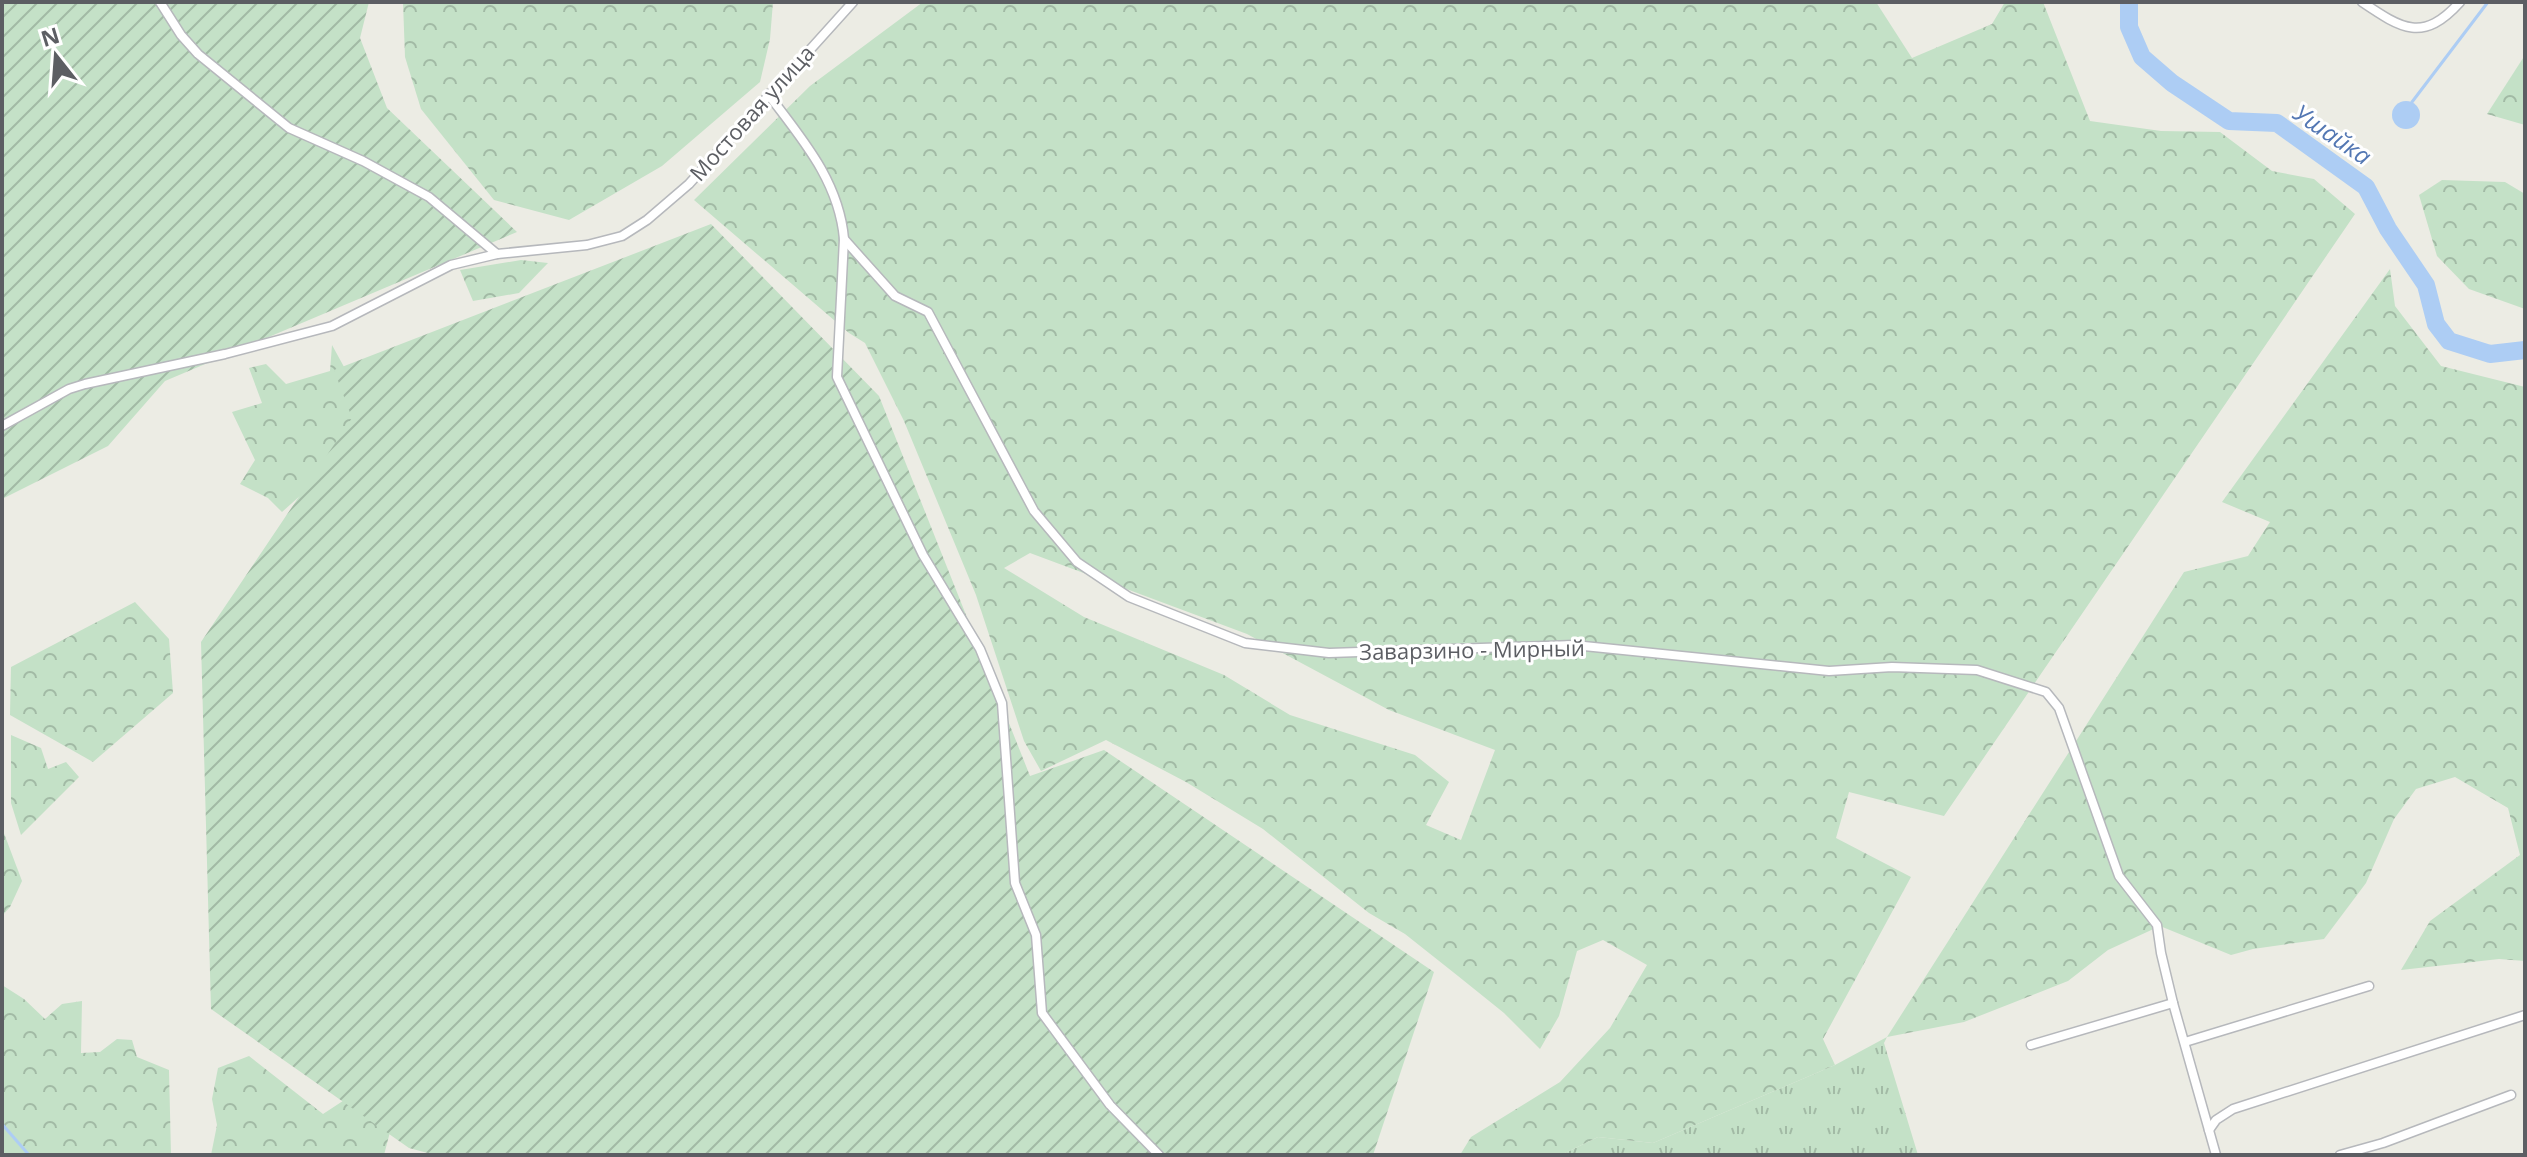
<svg xmlns="http://www.w3.org/2000/svg" width="2527" height="1157" font-family="'Open Sans',sans-serif">
<style>
.grass{fill:url(#grass-tufts)}
.forest{fill:url(#forest-crowns);fill-rule:evenodd}
.garden{fill:url(#garden-furrows)}
.water{fill:#adcdf4}
.lines{fill:none;stroke-linecap:round;stroke-linejoin:round}
.stream{stroke:#adcdf4;stroke-width:3}
.river{stroke:#adcdf4;stroke-width:18}
.street-casing{stroke:#b6b8bc;stroke-width:11}
.street{stroke:#fff;stroke-width:8}
.labels{text-anchor:middle;stroke-width:6;stroke-linejoin:round;paint-order:stroke}
.street-label{font-size:22px;fill:#5c5e63;stroke:#fff}
.water-label{font-size:24px;font-style:italic;fill:#5377b3;stroke:#fff}
</style>
<defs>
<pattern id="grass-tufts" width="24" height="20" patternUnits="userSpaceOnUse" patternTransform="scale(2)"><rect width="24" height="20" fill="#c4e1c7"/><path d="M3 7l-1-3M5 7V3M7 7l1-3M15 17l-1-3M17 17v-4M19 17l1-3" fill="none" stroke="#a2baa5"/></pattern>
<pattern id="forest-crowns" width="20" height="18" patternUnits="userSpaceOnUse" patternTransform="scale(2)"><rect width="20" height="18" fill="#c4e1c7"/><path d="M2 6a3 3 0 1 1 6 0M12 15a3 3 0 1 1 6 0" fill="none" stroke="#a2baa5"/></pattern>
<pattern id="garden-furrows" width="10" height="10" patternUnits="userSpaceOnUse" patternTransform="scale(2)"><rect width="10" height="10" fill="#c4e1c7"/><path d="M-1 1l2-2M0 10L10 0M9 11l2-2" fill="none" stroke="#a2baa5"/></pattern>
</defs>
<rect width="100%" height="100%" fill="#ecece4"/>
<path class="grass" d="M1887,1037L1884,1043L1918,1155H1561L1598,1137L1653,1143L1835,1065Z"/>
<g class="forest">
<path d="M403,2H773L770,39L760,82L662,166L569,220L494,200L421,109L405,57Z"/>
<path d="M923,2H1876L1912,58L1992,24L2005,2H2043L2090,121L2161,131L2220,132L2272,171L2314,179L2355,214L1944,816L1849,792L1836,838L1911,877L1823,1039L1835,1065L1653,1143L1598,1137L1561,1155H1460L1471,1137L1560,1082L1610,1028L1647,965L1603,940L1577,951L1559,1016L1540,1049L1504,1013L1458,976L1405,934L1369,913L1263,829L1186,782L1106,740L1041,771L1024,741L976,595L904,421L865,343L849,333L694,200L810,86ZM1030,553L1247,634L1389,710L1495,750L1461,840L1426,825L1449,782L1415,755L1290,715L1224,675L1084,617L1004,568Z"/>
<path d="M2525,55V125L2487,114Z"/>
<path d="M2442,180L2505,182L2525,194V309L2469,289L2437,256L2419,195Z"/>
<path d="M521,260L548,263L519,293L473,301L460,270Z"/>
<path d="M2390,269L2395,306L2441,366L2525,387V961L2499,959L2401,970L2430,921L2520,855L2508,808L2455,777L2416,789L2394,819L2366,883L2324,939L2253,949L2231,955L2160,926L2108,950L2068,981L1964,1022L1887,1037L2184,572L2248,556L2270,522L2222,502Z"/>
<path d="M332,345L377,427L282,512L268,498L240,484L255,460L232,412L262,403L249,368L266,364L286,384L330,371Z"/>
<path d="M135,602L169,639L173,693L93,762L10,715L11,667Z"/>
<path d="M11,735L41,748L48,769L66,762L79,777L21,835L11,803Z"/>
<path d="M2,828L22,881L10,907L2,916Z"/>
<path d="M2,985L24,999L45,1019L62,1004L82,1001L81,1053L100,1052L117,1039L132,1040L137,1057L169,1070L171,1155H2Z"/>
<path d="M249,1056L323,1114L381,1076L396,1109L384,1155H211L217,1125L212,1099L218,1068Z"/>
</g>
<g class="garden">
<path d="M2,2H369L360,38L387,108L517,232L165,381L108,446L2,499Z"/>
<path d="M711,224L879,396L1030,776L1104,750L1434,972L1373,1155H435L409,1148L211,1009L201,642L352,418L334,370Z"/>
</g>
<circle class="water" cx="2406" cy="115" r="14"/>
<g class="lines">
<g class="stream">
<path d="M2412,102L2488,2"/>
<path d="M2,1124L29,1155"/>
</g>
<path class="river" d="M2129,2V27L2142,57L2172,83L2229,121L2277,123L2366,187L2388,229L2426,285L2436,324L2449,341L2490,354L2525,350"/>
<g class="street-casing">
<g id="street">
<path d="M160,2L181,35L198,54L289,128L363,161L429,197L497,254L587,245L622,236L647,220L689,184L853,2"/>
<path d="M2362,2C2402,29 2423,43 2460,2"/>
<path d="M768,94C802,139 839,181 844,239L837,377L923,555L980,649L1002,703L1015,883L1036,935L1042,1013L1110,1105L1159,1155"/>
<path d="M844,239L895,296L928,312L1034,511L1077,562L1129,597L1245,643L1329,653L1574,645L1829,671L1892,667L1977,670L2046,692L2059,708L2119,876L2157,925L2161,953L2173,1003L2216,1155"/>
<path d="M2,426L69,389L85,384L225,354L332,326L451,265L497,254"/>
<path d="M2185,1042L2369,986"/>
<path d="M2031,1045L2173,1003"/>
<path d="M2209,1130L2216,1120L2233,1109L2525,1015"/>
<path d="M2340,1155L2383,1143L2511,1095"/>
</g>
</g>
<use href="#street" class="street"/>
</g>
<g class="labels">
<g class="street-label">
<text transform="translate(752 113) rotate(-48)" y="8">Мостовая улица</text>
<text transform="translate(1472 650) rotate(-1)" y="8">Заварзино - Мирный</text>
</g>
<g class="water-label">
<text transform="translate(2332 135) rotate(34)" y="8">Ушайка</text>
</g>
</g>
<rect width="2527" height="1157" fill="none" stroke="#5c5e63" stroke-width="8"/>
<g transform="translate(56 56) rotate(343)" stroke="#ffffff" stroke-width="6" paint-order="stroke">
<path d="M0-6L14 30L0 20L-14 30Z" fill="#5c5e63"/>
<text y="-12" font-size="22" font-weight="bold" text-anchor="middle" fill="#5c5e63">N</text>
</g>
</svg>
